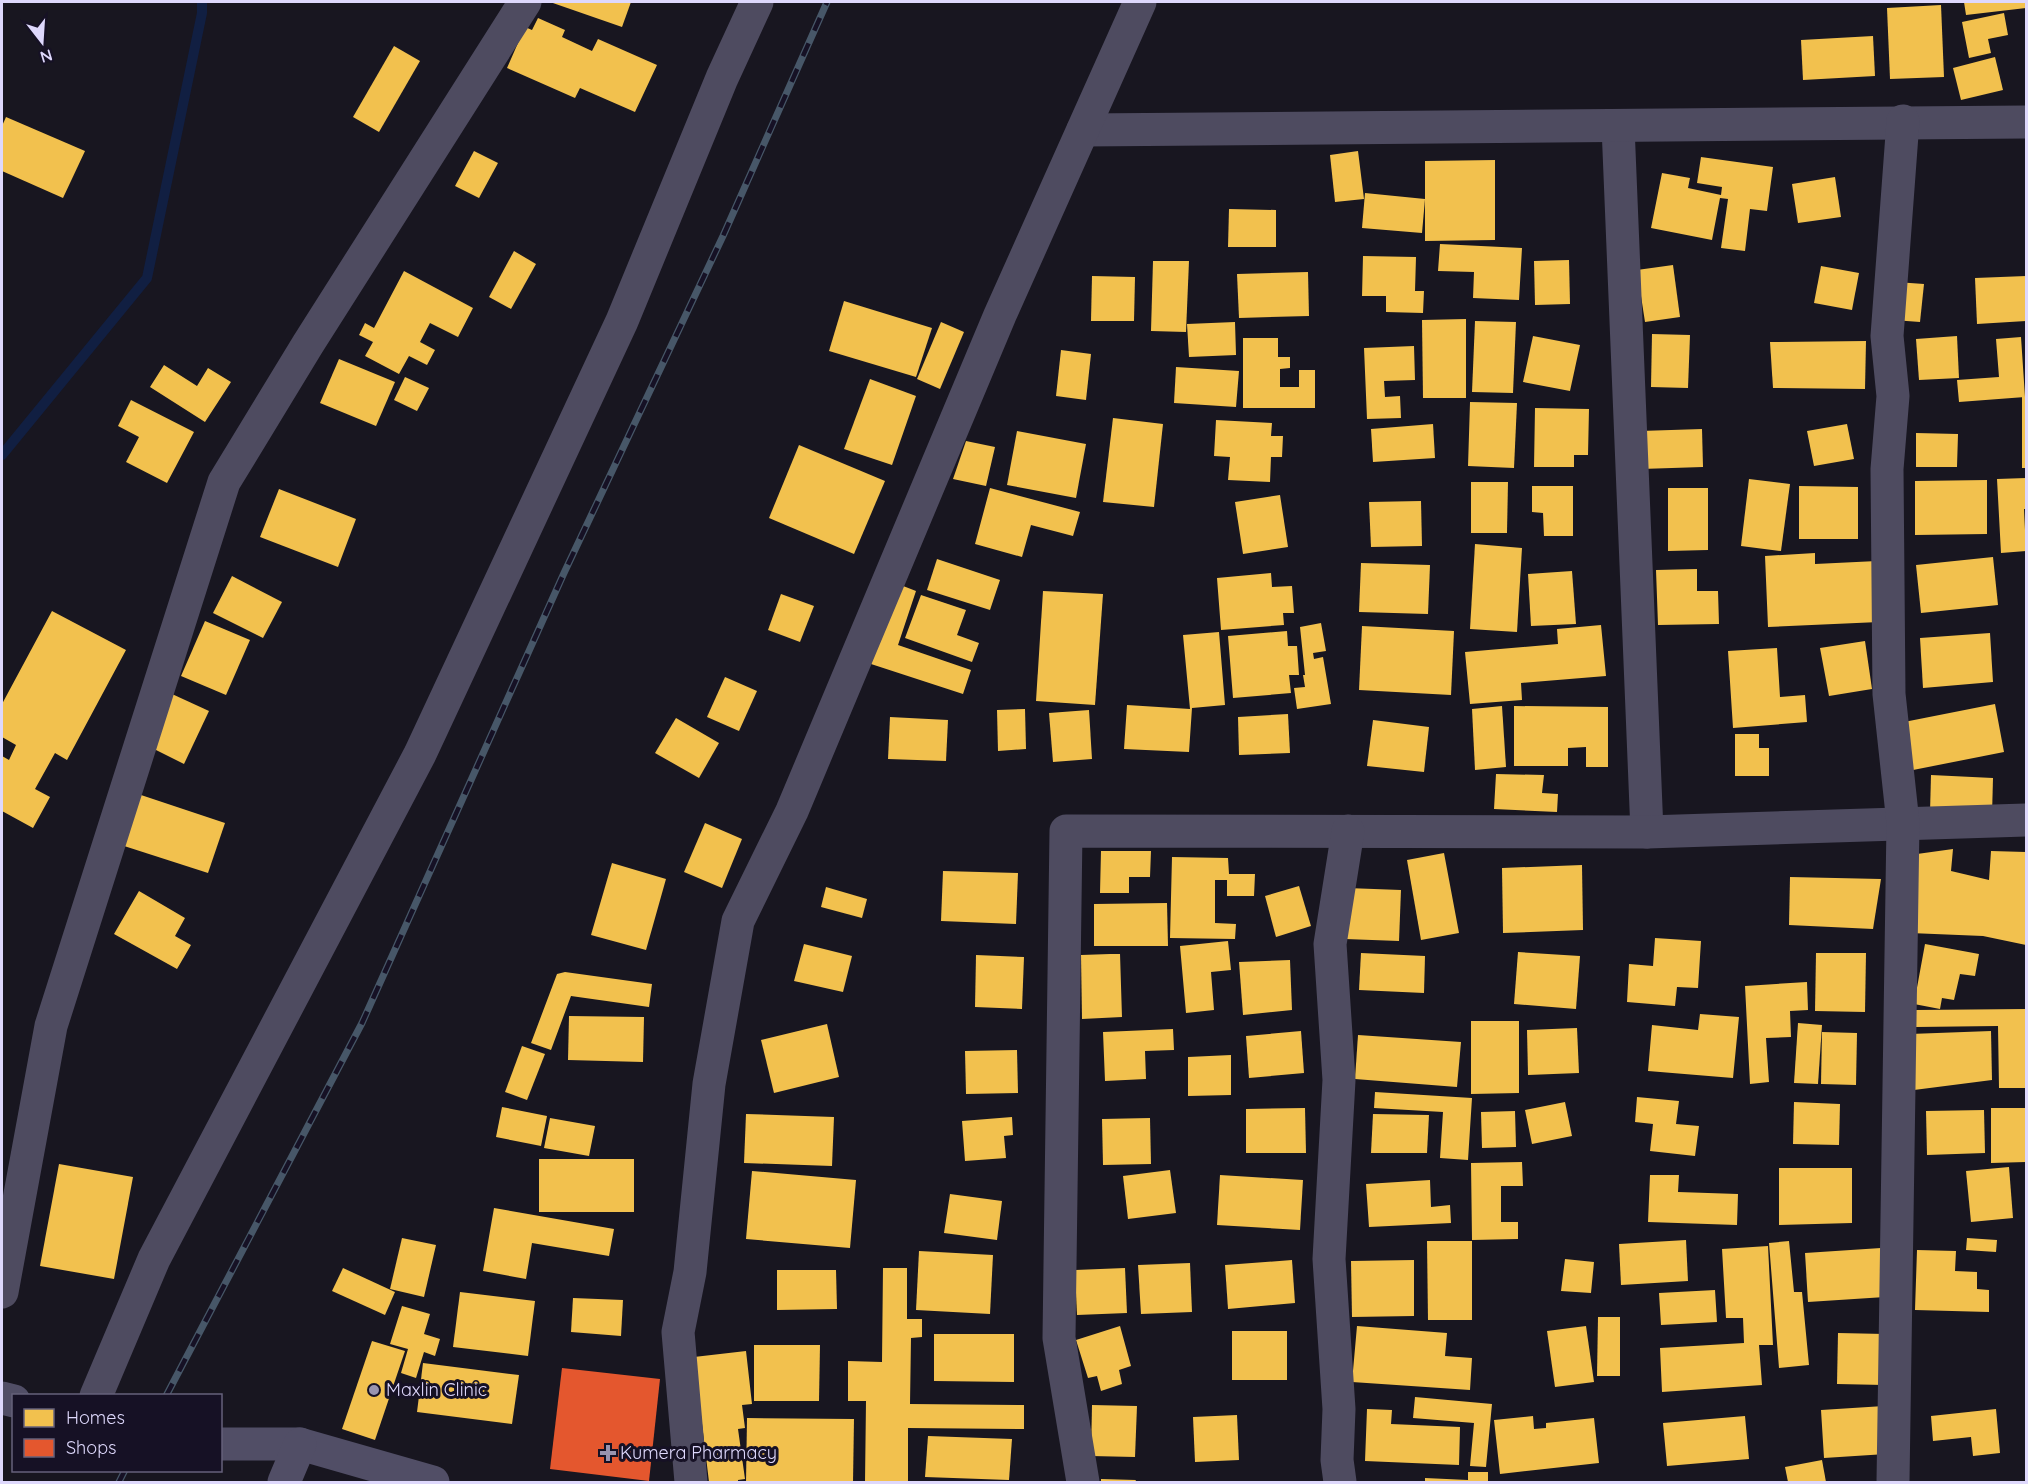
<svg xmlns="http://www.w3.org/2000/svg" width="2028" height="1484" font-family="Quicksand,sans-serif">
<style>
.homes{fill:#f2c14e}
.shops{fill:#e4572e}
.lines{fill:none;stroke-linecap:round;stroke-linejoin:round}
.stream{stroke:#111f42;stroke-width:10}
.street{stroke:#4e4b60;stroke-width:33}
.secondary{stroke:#514e66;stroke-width:33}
.rail-casing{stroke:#475768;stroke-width:7}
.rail{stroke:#161125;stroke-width:4.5;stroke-dasharray:14;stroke-linecap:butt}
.poi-dot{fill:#9994af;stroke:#161125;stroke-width:2}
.labels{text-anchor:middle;stroke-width:6;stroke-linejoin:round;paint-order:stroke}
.poi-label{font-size:18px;fill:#ded8fc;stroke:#161125;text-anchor:start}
</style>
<rect width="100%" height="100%" fill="#181620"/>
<g class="homes">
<path d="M550,2H631L622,27Z"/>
<path d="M1964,2H2026V8L1966,15Z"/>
<path d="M1941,5L1944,77L1890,79L1887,8Z"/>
<path d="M2004,13L2008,35L1988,39L1991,53L1969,58L1962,22Z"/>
<path d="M538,18L565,30L562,37L592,51L598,39L657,65L635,112L580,88L575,98L507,68L525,27L532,30Z"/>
<path d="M1873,36L1875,76L1803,80L1801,40Z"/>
<path d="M394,46L420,61L379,132L353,117Z"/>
<path d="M1995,57L2003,90L1961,100L1953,68Z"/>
<path d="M6,117L85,151L63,198L2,171V126Z"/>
<path d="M474,151L498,163L479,198L455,186Z"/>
<path d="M1358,151L1364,199L1335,202L1330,155Z"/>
<path d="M1701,157L1773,167L1767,211L1750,209L1745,251L1721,248L1728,199L1720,198L1712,240L1651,228L1662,173L1690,178L1688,188L1721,195L1722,187L1697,183Z"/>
<path d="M1495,160V240L1425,241V161Z"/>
<path d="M1835,177L1841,217L1798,223L1792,184Z"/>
<path d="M1365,193L1425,199L1422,233L1362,228Z"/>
<path d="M1229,209L1276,210V247H1228Z"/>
<path d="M1440,244L1522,248L1519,300L1473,298L1474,272L1438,271Z"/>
<path d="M514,251L536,264L511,309L489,297Z"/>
<path d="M1363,256L1416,257L1415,291H1424L1423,313L1386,312V296H1362Z"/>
<path d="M1569,260L1570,304L1535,305L1534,261Z"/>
<path d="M1153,261H1189L1186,332L1151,331Z"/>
<path d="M1673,265L1680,317L1645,322L1637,270Z"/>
<path d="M1821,266L1859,273L1852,310L1814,303Z"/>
<path d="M404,271L473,308L458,337L430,323L420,342L435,350L427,365L409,356L399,374L365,356L373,342L359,335L365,323L374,328Z"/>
<path d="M1308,272L1309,316L1239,318L1237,274Z"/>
<path d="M1092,276L1135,277L1134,321H1091Z"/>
<path d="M2026,276V321L1977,324L1975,278Z"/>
<path d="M1896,282L1924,284L1920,322L1893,320Z"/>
<path d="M844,301L932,328L916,377L829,351Z"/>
<path d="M1466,319V398H1423L1422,320Z"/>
<path d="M1475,321L1516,322L1513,393L1472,392Z"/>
<path d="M941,322L964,332L940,389L917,379Z"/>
<path d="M1235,322L1236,355L1189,357L1187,324Z"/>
<path d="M1652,334L1690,335L1688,388L1651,387Z"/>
<path d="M1533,336L1580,345L1570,391L1523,382Z"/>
<path d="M1957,336L1959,378L1919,380L1916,339Z"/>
<path d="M2021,337L2025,397L1959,402L1957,380L1999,377L1996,339Z"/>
<path d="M1243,338H1278V357H1290V368L1280,369V387H1299V370H1315V408H1243Z"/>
<path d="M1866,341L1865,389L1773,388L1770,342Z"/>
<path d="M1414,346L1415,380L1384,381L1385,397L1400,396L1401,418L1367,419L1364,348Z"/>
<path d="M1061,350L1091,354L1086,400L1056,396Z"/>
<path d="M339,359L395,382L376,426L320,403Z"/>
<path d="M164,365L197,386L208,368L231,382L205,422L150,387Z"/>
<path d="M1176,367L1239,371L1236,407L1174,403Z"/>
<path d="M405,377L429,388L417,411L394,400Z"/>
<path d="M870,379L916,396L892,465L844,449Z"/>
<rect x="2022" y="397" width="4" height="71"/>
<path d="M131,400L194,432L167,483L126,462L139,437L118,426Z"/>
<path d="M1470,402L1517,403L1514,468L1468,466Z"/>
<path d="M1535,408L1589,409L1588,455H1574V467H1534Z"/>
<path d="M1113,418L1163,424L1154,507L1103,502Z"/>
<path d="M1216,420L1272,423L1271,436H1283L1282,457H1271L1270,482L1228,480L1230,457L1214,456Z"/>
<path d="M1433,424L1435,458L1373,462L1371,429Z"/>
<path d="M1847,424L1854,459L1814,466L1807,431Z"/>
<path d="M1702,429L1703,467L1641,469L1640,431Z"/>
<path d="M1017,431L1086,444L1076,498L1007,485Z"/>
<path d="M1916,433L1958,434L1957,467H1916Z"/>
<path d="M966,441L995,447L986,486L953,479Z"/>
<path d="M799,445L885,481L854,554L769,518Z"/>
<path d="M2026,478V509H2024L2026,551L2001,553L1997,479Z"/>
<path d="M1749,479L1790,484L1781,551L1741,546Z"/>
<path d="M1987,480V534L1915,535V481Z"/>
<path d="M1471,482H1508L1507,533H1471Z"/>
<path d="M1532,486H1573V536H1544L1543,513L1532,512Z"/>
<path d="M1799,486L1858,487V539H1799Z"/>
<path d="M990,488L1080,512L1073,536L1031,525L1022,557L975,544Z"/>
<path d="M1668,488H1708V550L1668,551Z"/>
<path d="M279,489L356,519L338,567L260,537Z"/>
<path d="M1280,495L1288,547L1243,554L1235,502Z"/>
<path d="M1421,501L1422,546L1371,547L1369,502Z"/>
<path d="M1475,544L1522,548L1517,632L1470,629Z"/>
<path d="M1815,553V564L1877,561L1879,622L1768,627L1765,556Z"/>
<path d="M1993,557L1998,605L1921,613L1916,565Z"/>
<path d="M937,559L1000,580L990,610L927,590Z"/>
<path d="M1361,563L1430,565L1428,614L1359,612Z"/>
<path d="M1697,569V591H1718L1719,624L1658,625L1656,570Z"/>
<path d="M1572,571L1576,624L1531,626L1528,574Z"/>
<path d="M1271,573L1272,587L1292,586L1294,613H1283L1284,625L1221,630L1217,578Z"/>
<path d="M232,576L282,602L263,638L213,613Z"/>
<path d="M898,584L916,591L898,645L971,670L963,694L871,664Z"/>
<path d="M1043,591L1103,594L1095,705L1036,701Z"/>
<path d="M781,594L814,606L800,642L768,630Z"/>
<path d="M921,595L966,610L957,635L979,643L972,662L905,638Z"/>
<path d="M52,611L126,650L67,760L55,753L35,789L50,797L33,828L2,811V756L9,760L16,745L2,737V704Z"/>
<path d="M205,621L250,640L226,695L181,676Z"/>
<path d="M1321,623L1326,651L1313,653L1314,659L1323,657L1331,704L1297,709L1294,688L1305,687L1303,675H1305L1300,627Z"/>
<path d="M1601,625L1606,676L1521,683L1522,700L1470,704L1465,652L1558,644L1557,629Z"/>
<path d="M1362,626L1454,631L1451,695L1359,690Z"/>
<path d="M1287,631L1288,646H1297L1299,675H1289L1291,693L1233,698L1228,636Z"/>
<path d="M1219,632L1225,705L1192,708L1189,752L1124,749L1127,705L1190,709L1183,635Z"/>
<path d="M1990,633L1993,682L1923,688L1920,638Z"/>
<path d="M1865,641L1872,689L1829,696L1820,648Z"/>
<path d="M1777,648L1780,697L1805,695L1807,722L1733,728L1728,651Z"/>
<path d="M725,677L757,691L739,731L707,717Z"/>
<path d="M172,694L209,711L184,764L148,746Z"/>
<path d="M1995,704L2004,752L1913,770L1904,722Z"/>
<path d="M1502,706L1506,767L1475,770L1472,709Z"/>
<path d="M1514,706L1608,707V767H1586V747L1568,748V766H1514Z"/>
<path d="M1025,709L1026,749L998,751L997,710Z"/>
<path d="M1089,710L1092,759L1053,762L1049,713Z"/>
<path d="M1288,714L1290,753L1239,755L1238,717Z"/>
<path d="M890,717L948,720L946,761L888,759Z"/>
<path d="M676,718L719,743L699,778L655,753Z"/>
<path d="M1373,720L1429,727L1424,772L1367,766Z"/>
<path d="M1735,734H1759V748H1769V776H1735Z"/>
<path d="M1496,774L1544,775L1542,793L1558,794L1557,812L1494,809Z"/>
<path d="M1931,775L1993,778L1992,815L1930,813Z"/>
<path d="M138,794L225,823L208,873L121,845Z"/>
<path d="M705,823L742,839L722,888L684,872Z"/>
<path d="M1953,849L1951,871L1989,880L1991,851L2026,852V945L1983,936L1910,933L1917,854Z"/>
<path d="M1101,851H1151L1150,877H1129V893H1100Z"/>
<path d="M1444,853L1459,933L1421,940L1407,860Z"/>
<path d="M1172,857L1228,858L1229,874H1255L1254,896H1227V880H1215V923L1236,924L1235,939L1170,938Z"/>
<path d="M612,863L666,879L646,950L591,935Z"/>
<path d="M1582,865L1583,930L1503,933L1502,868Z"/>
<path d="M943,871L1018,873L1016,924L941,921Z"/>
<path d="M1790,877L1881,879L1873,929L1789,925Z"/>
<path d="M1299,886L1311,926L1276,937L1265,896Z"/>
<path d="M826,887L867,899L862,918L821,907Z"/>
<path d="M1347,888L1401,890L1399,941L1345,939Z"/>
<path d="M139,891L185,918L175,936L191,945L177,969L114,934Z"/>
<path d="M1167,903L1168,946H1094V904Z"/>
<path d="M1655,938L1701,941L1698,988L1677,987L1675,1006L1627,1002L1629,964L1653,966Z"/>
<path d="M1228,941L1231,970L1211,972L1214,1010L1186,1013L1180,946Z"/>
<path d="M804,944L852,956L843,992L794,981Z"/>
<path d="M1925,944L1979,954L1975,976L1960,974L1954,1000L1942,998L1940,1009L1914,1004Z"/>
<path d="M1518,952L1580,956L1576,1009L1514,1004Z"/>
<path d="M1361,953L1425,956L1424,993L1359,990Z"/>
<path d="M1816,953H1866L1865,1012L1815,1011Z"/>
<path d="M1110,954H1120L1122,1017L1082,1019L1081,955Z"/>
<path d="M976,955L1024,957L1022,1009L975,1007Z"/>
<path d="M1290,960L1292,1010L1243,1015L1239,962Z"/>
<path d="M565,972L652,984L649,1007L571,996L551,1050L531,1043L557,974Z"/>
<path d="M1807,982L1808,1010L1790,1011L1791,1037L1766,1038L1769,1082L1750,1084L1745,986Z"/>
<path d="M2026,1009V1088H1999L1998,1026L1916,1027V1010Z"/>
<path d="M1700,1014L1739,1017L1733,1078L1648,1071L1652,1025L1698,1030Z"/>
<path d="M569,1016L644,1017L643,1062L568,1060Z"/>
<path d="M1471,1021H1519V1093L1471,1094Z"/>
<path d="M1798,1023L1822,1025L1818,1084L1794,1083Z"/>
<path d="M827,1024L839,1077L774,1093L761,1040Z"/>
<path d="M1577,1028L1579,1073L1528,1075L1527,1030Z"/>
<path d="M1173,1029L1174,1050L1145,1051L1146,1079L1105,1081L1103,1032Z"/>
<path d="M1301,1031L1304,1073L1249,1078L1246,1036Z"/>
<path d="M1991,1031L1992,1080L1914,1090L1910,1034Z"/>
<path d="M1822,1032L1857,1033L1856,1085L1821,1084Z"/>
<path d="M1358,1035L1461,1042L1457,1087L1355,1079Z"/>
<path d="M522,1046L545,1054L527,1100L505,1092Z"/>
<path d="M1017,1050L1018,1093L966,1094L965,1051Z"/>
<path d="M1231,1055V1095L1188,1096V1057Z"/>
<path d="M1375,1092L1472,1098L1468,1160L1440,1158L1443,1112L1374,1108Z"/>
<path d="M1637,1097L1679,1101L1676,1124L1699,1126L1695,1156L1650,1151L1653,1124L1635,1122Z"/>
<path d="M1565,1102L1572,1136L1532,1144L1525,1110Z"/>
<path d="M1794,1102L1840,1104L1839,1145L1793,1144Z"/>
<path d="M502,1107L547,1116L541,1146L496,1137Z"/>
<path d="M1305,1108L1306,1153H1246V1109Z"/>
<path d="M1991,1108H2026V1162L1991,1163Z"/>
<path d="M1984,1110L1985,1153L1927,1155L1926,1111Z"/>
<path d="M1515,1111L1516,1147L1482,1148L1481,1112Z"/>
<path d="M746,1114L834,1117L832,1166L744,1163Z"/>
<path d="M1373,1114L1429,1115L1427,1153H1371Z"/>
<path d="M1012,1117L1013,1135L1004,1136L1006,1158L965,1161L962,1121Z"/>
<path d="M550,1118L595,1126L589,1156L544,1148Z"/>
<path d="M1150,1118L1151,1164L1103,1165L1102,1119Z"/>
<rect x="539" y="1159" width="95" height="53"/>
<path d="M1522,1162L1523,1186H1501V1222H1518V1239L1472,1240L1471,1163Z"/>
<path d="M59,1164L133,1177L114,1279L40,1266Z"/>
<path d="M2009,1167L2013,1218L1971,1222L1966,1171Z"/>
<path d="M1779,1168H1852V1223L1779,1225Z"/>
<path d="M1170,1170L1176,1213L1128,1219L1123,1176Z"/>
<path d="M752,1171L856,1180L850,1248L746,1239Z"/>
<path d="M1220,1175L1303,1180L1300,1230L1217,1225Z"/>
<path d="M1650,1175H1679L1678,1192L1738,1194L1737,1225L1648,1222Z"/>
<path d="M1430,1180L1431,1207L1450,1205L1451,1223L1369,1227L1366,1184Z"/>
<path d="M950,1194L1002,1201L997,1240L944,1233Z"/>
<path d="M494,1208L614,1229L609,1256L532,1243L526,1279L483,1271Z"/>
<path d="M402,1238L436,1245L424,1297L390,1289Z"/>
<path d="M1967,1238L1997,1240L1996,1252L1966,1250Z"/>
<path d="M1686,1240L1688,1281L1621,1285L1619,1244Z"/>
<path d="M1427,1241H1472V1320H1428Z"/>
<path d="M1789,1241L1794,1292H1802L1809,1365L1779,1368L1769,1243Z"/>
<path d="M1768,1246L1773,1345H1759L1762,1385L1662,1392L1660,1348L1744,1343L1743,1318H1726L1722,1249Z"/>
<path d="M1881,1248L1885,1297L1808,1302L1805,1253Z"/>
<path d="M1917,1250L1956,1251L1955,1271L1977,1272V1289L1989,1290V1312L1915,1310Z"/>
<path d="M919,1251L993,1255L990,1314L916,1310Z"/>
<path d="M1565,1259L1594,1262L1591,1293L1561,1291Z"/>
<path d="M1292,1260L1295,1303L1228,1309L1225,1265Z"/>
<path d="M1414,1260V1316L1352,1317L1351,1261Z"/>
<path d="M1190,1263L1192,1312L1141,1314L1138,1265Z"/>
<path d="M343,1268L395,1292L385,1315L332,1291Z"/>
<path d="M883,1268H907V1319H922V1337L911,1338L910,1404L1024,1405V1429L908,1428V1482H865L866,1401H848V1361L882,1362Z"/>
<path d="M1125,1268L1127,1313L1077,1315L1075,1270Z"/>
<path d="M777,1270H836L837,1309L777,1310Z"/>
<path d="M1715,1290L1717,1322L1661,1325L1659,1293Z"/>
<path d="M460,1292L535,1301L528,1356L453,1347Z"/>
<path d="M573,1298L623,1300L621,1336L571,1332Z"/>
<path d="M402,1306L430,1314L424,1334L440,1339L435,1356L424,1352L416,1378L401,1373L408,1349L390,1344Z"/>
<path d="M1598,1317H1620V1376H1597Z"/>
<path d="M1120,1326L1131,1366L1119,1370L1122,1384L1101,1391L1097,1376L1088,1378L1076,1340Z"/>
<path d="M1357,1326L1447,1333L1445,1356L1472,1358L1470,1390L1352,1382Z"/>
<path d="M1586,1326L1594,1382L1555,1387L1547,1331Z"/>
<rect x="1232" y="1331" width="55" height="49"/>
<path d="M1838,1333L1885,1334L1884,1385L1837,1384Z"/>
<path d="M934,1334H1014V1382L934,1381Z"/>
<path d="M372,1341L405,1351L375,1440L342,1429Z"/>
<path d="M754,1345H820L819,1401H754Z"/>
<path d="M746,1351L752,1404L742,1405L745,1428L738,1429L745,1479L738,1480V1482H709L694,1357Z"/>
<path d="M423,1363L519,1375L512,1424L417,1412Z"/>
<path d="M1415,1397L1492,1404L1486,1467L1470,1466L1474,1423L1413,1418Z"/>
<path d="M1092,1405L1137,1406L1135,1457L1091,1456Z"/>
<path d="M1884,1406L1886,1454L1824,1458L1821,1410Z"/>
<path d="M1367,1409L1392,1410L1391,1424L1460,1427L1459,1465L1365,1461Z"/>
<path d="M1996,1409L2000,1453L1973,1456L1971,1437L1933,1441L1931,1416Z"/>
<path d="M1237,1415L1239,1460L1195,1462L1193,1417Z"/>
<path d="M1533,1416L1534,1429L1546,1428V1423L1594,1418L1599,1463L1500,1474L1494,1420Z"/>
<path d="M1745,1416L1749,1459L1667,1466L1663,1423Z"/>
<path d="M747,1418L854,1419L853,1482H746Z"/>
<path d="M928,1436L1012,1439L1009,1480L925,1477Z"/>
<path d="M1822,1460L1826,1482H1788L1785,1467Z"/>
<path d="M1468,1472H1488V1482H1425V1478L1468,1480Z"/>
<path d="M1101,1479L1136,1480L1135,1482H1101Z"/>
</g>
<path class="shops" d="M562,1368L660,1379L649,1481L550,1469Z"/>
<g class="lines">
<path class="stream" d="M2,455L147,278L202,13V2"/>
<g class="street">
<path d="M1618,126L1647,832"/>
<path d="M1083,130L2026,122"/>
<path d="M2,1292L51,1026L224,482L308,344L525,2"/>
<path d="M96,1396L154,1259L420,754L622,321L722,78L757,2"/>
<path d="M691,1482L678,1332L690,1272L709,1084L738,921L792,811L1000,315L1140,2"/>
<path d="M1083,1482L1059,1338L1066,831L1647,832L2026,820"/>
<path d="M1340,1482L1337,1460L1339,1409L1329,1259L1339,1080L1330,944L1348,831"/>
<path d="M1893,1482L1903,823L1889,694L1887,469L1893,396L1887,336L1903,121"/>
</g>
<g class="secondary">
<path d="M2,1398L14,1401"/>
<path d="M220,1444H300L433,1482"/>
<path d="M284,1482L300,1444"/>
</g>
<g class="rail-casing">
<g id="rail">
<path d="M166,1396L362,1023L564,573L723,236L827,2"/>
<path d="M119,1482L125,1470"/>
</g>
</g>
<use href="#rail" class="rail"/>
</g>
<g class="poi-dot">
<circle cx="374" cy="1390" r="6"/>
<path d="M605 1444h6v6h6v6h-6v6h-6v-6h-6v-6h6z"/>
</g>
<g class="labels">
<g class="poi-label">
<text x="386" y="1396">Maxlin Clinic</text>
<text x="620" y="1459">Kumera Pharmacy</text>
</g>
</g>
<rect width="2028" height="1484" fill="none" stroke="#ded8fc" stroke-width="6"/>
<rect x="12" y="1394" width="210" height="78" fill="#161125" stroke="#66617b" stroke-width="1.5"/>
<rect x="24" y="1409" width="30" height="18" fill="#f2c14e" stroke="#66617b" stroke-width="1.5"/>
<text x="66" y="1424" font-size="18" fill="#ded8fc">Homes</text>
<rect x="24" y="1439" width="30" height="18" fill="#e4572e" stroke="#66617b" stroke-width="1.5"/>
<text x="66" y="1454" font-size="18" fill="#ded8fc">Shops</text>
<g transform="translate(42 42) rotate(163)" stroke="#161125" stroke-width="4.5" paint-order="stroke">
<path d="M0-4.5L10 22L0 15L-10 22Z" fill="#ded8fc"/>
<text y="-9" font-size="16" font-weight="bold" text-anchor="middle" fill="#ded8fc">N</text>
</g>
</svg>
